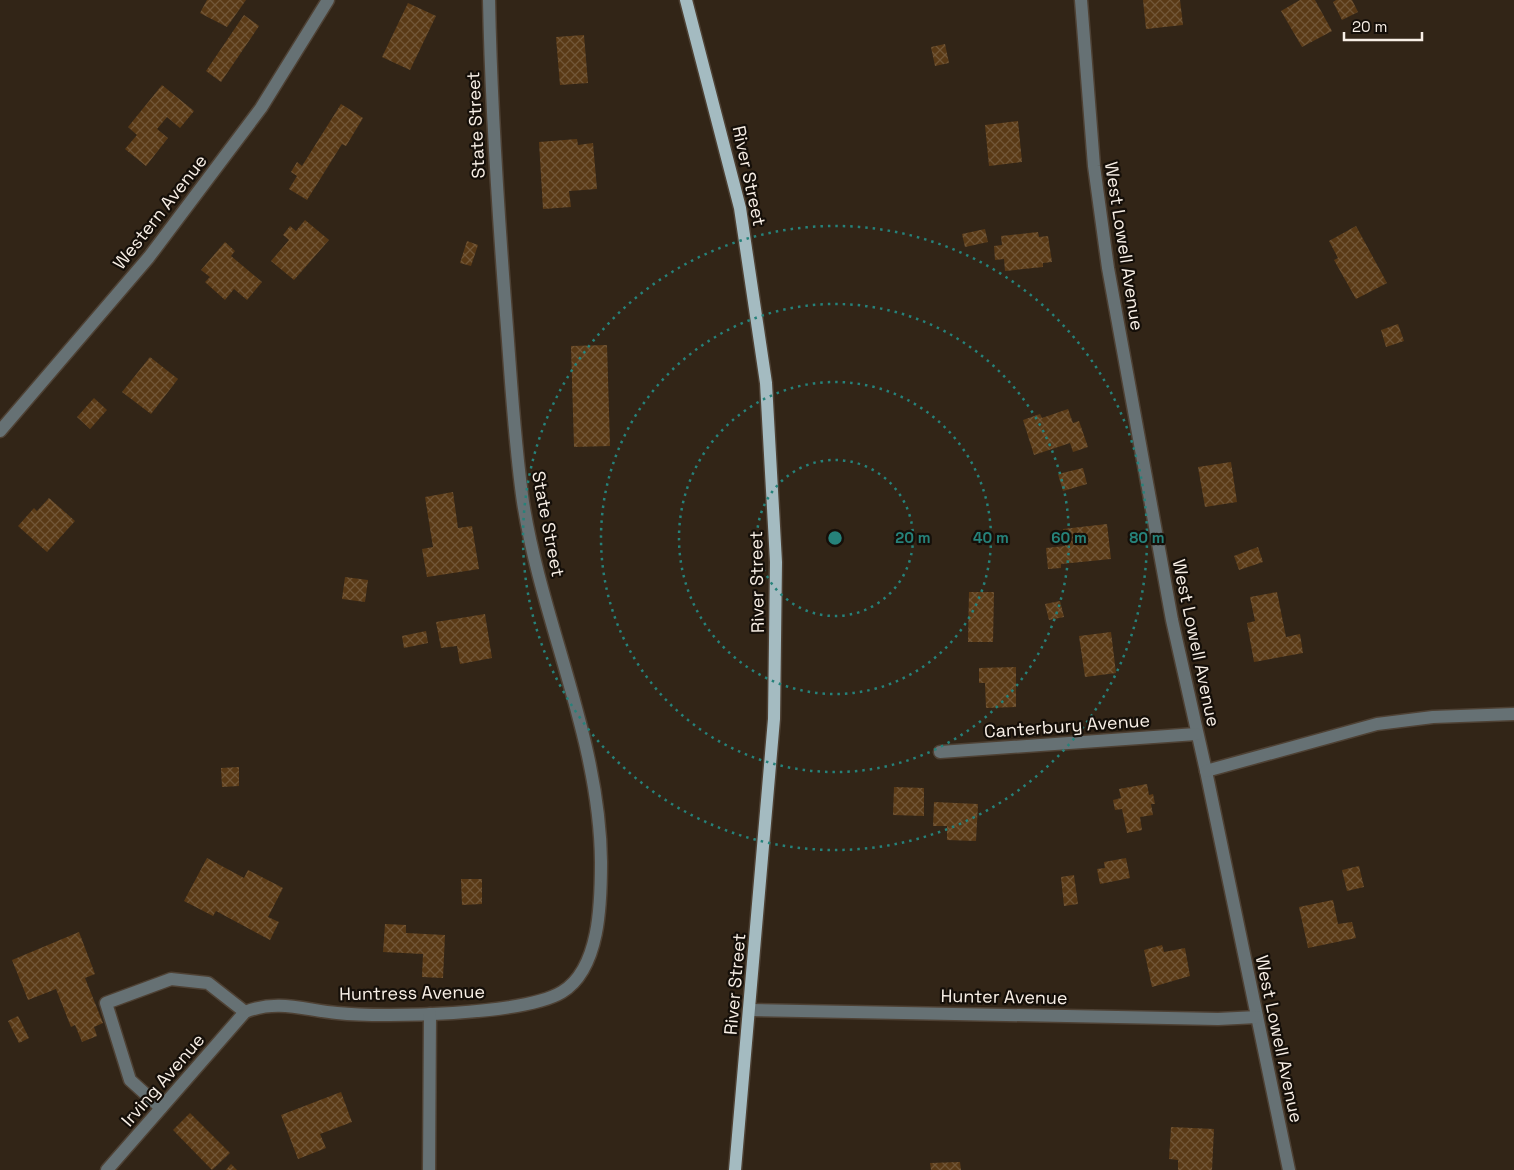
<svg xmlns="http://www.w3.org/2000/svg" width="1514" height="1170" font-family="'Space Grotesk',sans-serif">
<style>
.building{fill:url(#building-cross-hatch)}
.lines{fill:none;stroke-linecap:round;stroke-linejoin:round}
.minor-casing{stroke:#4e4134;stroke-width:15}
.major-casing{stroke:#4e4134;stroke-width:15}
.minor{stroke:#667174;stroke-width:12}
.major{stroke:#a4bbc1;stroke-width:12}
.ring{fill:none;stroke:#26827a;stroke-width:2.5;stroke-dasharray:2.5 5}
.labels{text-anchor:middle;stroke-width:4.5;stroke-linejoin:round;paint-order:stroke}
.street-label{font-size:18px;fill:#f8efe6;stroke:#150f09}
.centre{fill:#26827a;stroke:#150f09;stroke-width:2.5}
.ring-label{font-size:15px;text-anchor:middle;font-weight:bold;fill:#26827a;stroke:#150f09;stroke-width:4.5;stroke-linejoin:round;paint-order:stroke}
</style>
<defs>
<pattern id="building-cross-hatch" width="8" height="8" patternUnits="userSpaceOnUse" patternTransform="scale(1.25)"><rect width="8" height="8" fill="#5a3a16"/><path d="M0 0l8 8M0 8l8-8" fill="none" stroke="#725738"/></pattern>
</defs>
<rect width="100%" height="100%" fill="#322517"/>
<g class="building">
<path d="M207,0H246L227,27L200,13Z"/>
<path d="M1143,0H1180L1183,25L1146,29Z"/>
<path d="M1300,0H1315L1332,31L1302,47L1281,11Z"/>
<path d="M1336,0H1352L1358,12L1342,20L1333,2Z"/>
<path d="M408,3L436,16L410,70L382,57Z"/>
<path d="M244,15L259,26L221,82L206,71Z"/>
<path d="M584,35L588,83L560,85L556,37Z"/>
<path d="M945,44L949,63L935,66L931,47Z"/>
<path d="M162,85L194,111L180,128L167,117L157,129L168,138L146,166L125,149L137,135L128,127Z"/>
<path d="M341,104L363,118L346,146L342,144L307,200L289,189L297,176L291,172L297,162L302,166Z"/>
<path d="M1018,121L1022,162L989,166L985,125Z"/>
<path d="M577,139L578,145L593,143L597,189L569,191L571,207L543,209L539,142Z"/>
<path d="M305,220L329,240L294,280L271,261L289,240L283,235L290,226L296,231Z"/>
<path d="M1356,226L1387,283L1356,299L1334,260L1338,258L1329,241Z"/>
<path d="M985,229L988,242L965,247L962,234Z"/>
<path d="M1038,232L1039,237L1048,236L1052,262L1043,263V267L1005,271L1004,259L995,260L994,246L1002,245L1001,236Z"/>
<path d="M467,241L478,245L471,266L460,263Z"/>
<path d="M225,242L235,251L231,256L262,282L247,300L234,289L225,300L205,282L210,277L201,270Z"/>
<path d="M1398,324L1404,341L1386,347L1381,330Z"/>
<path d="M607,345L610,446L574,447L571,346Z"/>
<path d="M150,357L178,379L151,414L122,392Z"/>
<path d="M94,398L107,410L90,429L77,417Z"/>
<path d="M1068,409L1073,423L1079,421L1088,447L1073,452L1070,443L1034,455L1023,420L1040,414L1042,418Z"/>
<path d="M1231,462L1237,502L1205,507L1198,467Z"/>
<path d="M1083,468L1087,484L1063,491L1058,474Z"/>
<path d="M453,492L458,528L472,526L479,569L427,577L422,549L433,547L425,497Z"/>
<path d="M49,498L75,521L47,552L18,526L34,508L37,511Z"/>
<path d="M1107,524L1111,559L1061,564V568L1048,569L1046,548L1065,546L1063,529Z"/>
<path d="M1258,547L1263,562L1239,570L1234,556Z"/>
<path d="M345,577L368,580L365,602L342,599Z"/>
<path d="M969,592H994L993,642H968Z"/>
<path d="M1277,592L1286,637L1300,634L1303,653L1254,662L1247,623L1255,621L1250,597Z"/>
<path d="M1060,601L1064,617L1049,620L1045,604Z"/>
<path d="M485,614L492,658L460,664L457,646L441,648L436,622Z"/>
<path d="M426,631L428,643L404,648L402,636Z"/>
<path d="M1111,632L1116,673L1085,677L1079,636Z"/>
<path d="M1016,667V707L986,708L985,683H979V668Z"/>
<path d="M239,767V786L222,787L221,768Z"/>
<path d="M1147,784L1149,795L1153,794L1155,804H1151L1153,815L1140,817L1142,830L1127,833L1122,809L1115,810L1113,800L1121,798L1119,789Z"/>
<path d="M894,787L924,788V816L893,815Z"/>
<path d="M934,802L978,804L976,841L947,840V826H933Z"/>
<path d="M207,858L244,878L248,870L283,888L268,917L279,922L270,940L216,911L213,916L184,901Z"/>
<path d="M1126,858L1130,878L1100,884L1097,869L1105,868L1104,862Z"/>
<path d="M1359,866L1364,887L1347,891L1342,870Z"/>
<path d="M1074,875L1078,904L1064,906L1061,877Z"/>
<path d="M461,879H482V904L462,905Z"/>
<path d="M1333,900L1338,924L1352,922L1356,938L1308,948L1299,907Z"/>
<path d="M385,924L406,925V933L445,935L443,978L422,977L423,954L383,952Z"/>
<path d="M79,932L95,974L85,978L103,1023L94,1027L97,1036L82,1042L75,1025L71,1027L56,989L28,1000L12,960Z"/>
<path d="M1162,945L1164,952L1185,948L1190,976L1152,987L1144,950Z"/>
<path d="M18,1016L29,1038L19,1043L8,1021Z"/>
<path d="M341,1092L352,1122L320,1134L326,1148L298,1159L281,1115Z"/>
<path d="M190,1113L230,1153L212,1170L173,1130Z"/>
<path d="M1171,1127L1214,1129L1212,1170H1178V1160L1169,1159Z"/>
<path d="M960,1162L961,1170H931L930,1163Z"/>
<path d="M231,1164L237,1170H226Z"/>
</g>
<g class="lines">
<g class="minor-casing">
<g id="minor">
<path d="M1081,0L1094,166L1108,268L1172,620L1206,771L1289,1170"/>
<path d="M0,431L149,257L261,108L328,0"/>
<path d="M940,752L1196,734"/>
<path d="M1206,771L1377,724L1433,717L1514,714"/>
<path d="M750,1010L1218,1019L1257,1017"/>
<path d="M161,1108L130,1080L106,1003L171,979L208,983L245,1012"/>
<path d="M107,1170L245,1012C277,999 305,1010 337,1013C385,1018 524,1015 562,992C600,969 601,903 601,862C600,739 542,623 523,502C514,440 511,377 506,315C498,210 491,105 489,0"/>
<path d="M429,1170L430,1014"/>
</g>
</g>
<g class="major-casing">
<path id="major" d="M686,0L740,208L766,383L776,562L774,719L735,1170"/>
</g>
<use href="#minor" class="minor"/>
<use href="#major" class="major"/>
</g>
<g class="ring">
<circle cx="835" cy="538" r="78"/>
<circle cx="835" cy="538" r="156"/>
<circle cx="835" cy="538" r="234"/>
<circle cx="835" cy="538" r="312"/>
</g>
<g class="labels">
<g class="street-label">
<text transform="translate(476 125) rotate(-93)" y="6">State Street</text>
<text transform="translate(749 176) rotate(78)" y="6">River Street</text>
<text transform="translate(160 212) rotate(-52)" y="6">Western Avenue</text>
<text transform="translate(1124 246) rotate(81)" y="6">West Lowell Avenue</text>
<text transform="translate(548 524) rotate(79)" y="6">State Street</text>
<text transform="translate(757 582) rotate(-91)" y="6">River Street</text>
<text transform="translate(1196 643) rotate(78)" y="6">West Lowell Avenue</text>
<text transform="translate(1067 726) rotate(-4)" y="6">Canterbury Avenue</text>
<text transform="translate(735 984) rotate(-85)" y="6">River Street</text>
<text transform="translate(412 993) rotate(-1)" y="6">Huntress Avenue</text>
<text transform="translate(1004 997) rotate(1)" y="6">Hunter Avenue</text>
<text transform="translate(1279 1039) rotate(78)" y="6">West Lowell Avenue</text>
<text transform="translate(163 1080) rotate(-49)" y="6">Irving Avenue</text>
</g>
</g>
<circle cx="835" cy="538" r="8" class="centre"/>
<g class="ring-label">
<text x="913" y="543">20 m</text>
<text x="991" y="543">40 m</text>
<text x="1069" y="543">60 m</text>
<text x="1147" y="543">80 m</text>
</g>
<path d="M1344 32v8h78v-8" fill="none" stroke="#f8efe6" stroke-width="2.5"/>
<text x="1352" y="32" font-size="15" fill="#f8efe6" stroke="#150f09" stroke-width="4" paint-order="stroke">20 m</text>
</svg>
